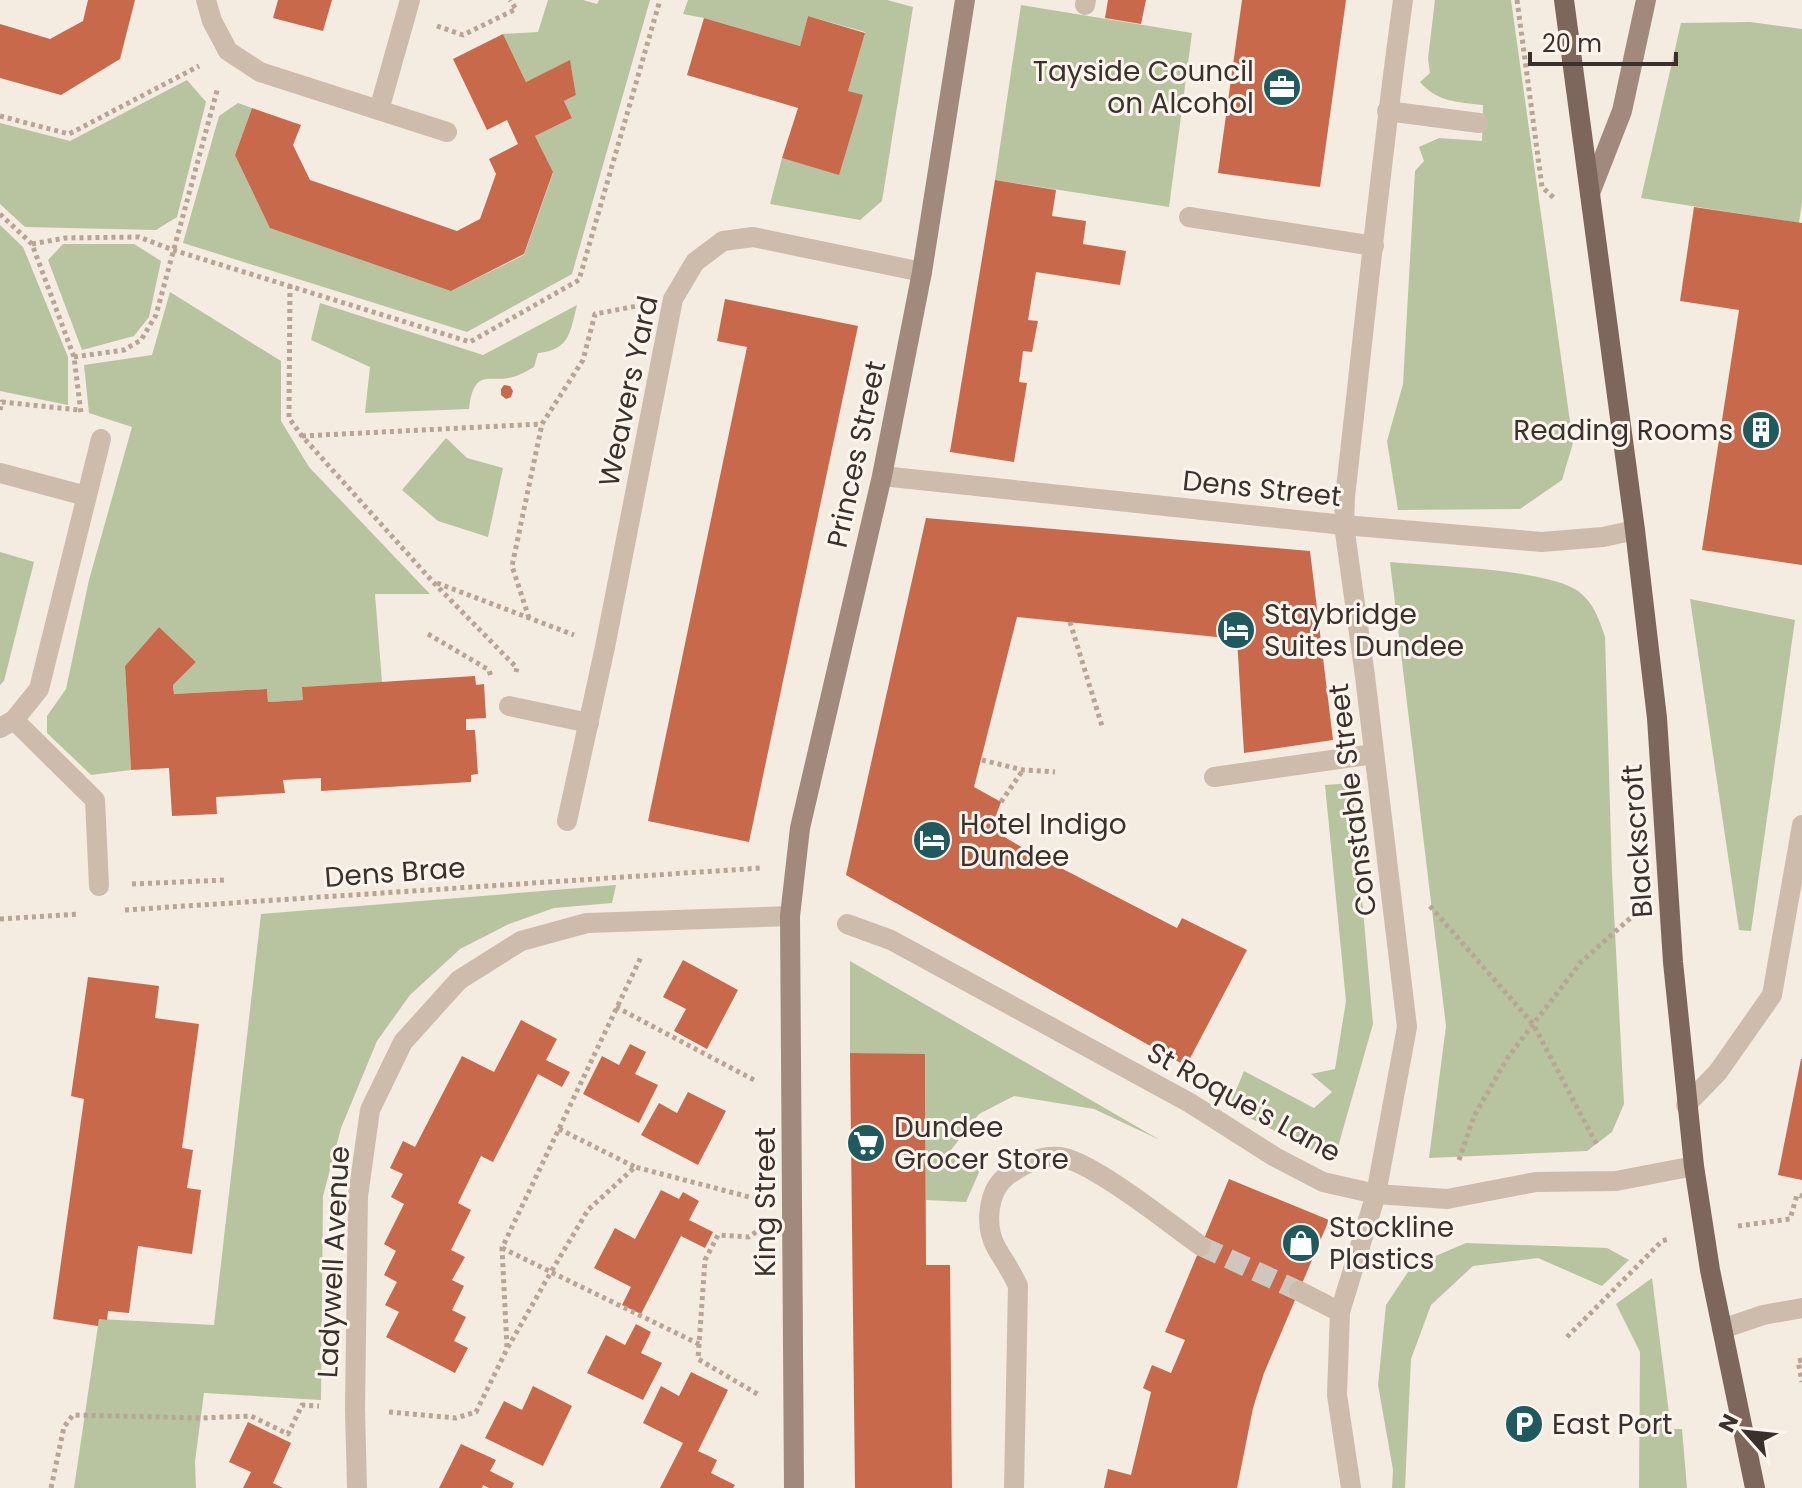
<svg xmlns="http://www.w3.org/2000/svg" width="1802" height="1488" font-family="Poppins,sans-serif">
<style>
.green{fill:#b8c4a0}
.building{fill:#c8694b}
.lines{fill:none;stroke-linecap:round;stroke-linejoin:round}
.street-tunnel{stroke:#cfc6bd;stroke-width:20;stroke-dasharray:20 10;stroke-linecap:butt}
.path{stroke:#b9a596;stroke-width:5;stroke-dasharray:4 4;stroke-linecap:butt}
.lane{stroke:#cdbbac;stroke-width:20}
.street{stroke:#cdbbac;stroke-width:20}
.secondary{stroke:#a18a7d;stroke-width:20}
.primary{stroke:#7d675c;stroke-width:20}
.labels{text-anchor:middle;stroke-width:6;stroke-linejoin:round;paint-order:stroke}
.poi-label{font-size:28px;fill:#3b302b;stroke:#fbf5ee;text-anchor:start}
.street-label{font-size:28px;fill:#3b302b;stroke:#fbf5ee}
</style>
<rect width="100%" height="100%" fill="#f4ebe1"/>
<g class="green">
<path d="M548,0H583L597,4L599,0H650L572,274L467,332L183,243L219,116L238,103L252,108L235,155L451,291L524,255L553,173L535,136L572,118L564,101L576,95L570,61L526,82L503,34L538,32Z"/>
<path d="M688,0H887L913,7L882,201L860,220L770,204L782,158L839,174L848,91L865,32L808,16L800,46L704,18L683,14Z"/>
<path d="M1435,0H1511L1573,443L1562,480L1520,509L1398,510L1387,441L1403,384L1415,171L1424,161L1419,147L1439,138L1482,141L1483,105C1457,102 1437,102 1420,82L1430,73L1428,59Z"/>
<path d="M1021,5L1192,33L1169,207L995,180Z"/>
<path d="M1750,22L1802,29V202L1799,223L1641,198L1681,23Z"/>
<path d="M187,80L206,102L177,217L156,230L25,227L0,204V123L70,141Z"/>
<path d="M0,225L23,247L68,357V405L0,391Z"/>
<path d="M63,244H134L161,261L149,317L134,336L82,350L48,260Z"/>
<path d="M170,292L281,361V421L309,467L430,594H375L382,682L303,687V700L268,702L267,689L174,694L173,685L196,662L159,627L125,666L131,770L91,775L47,733V716L66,689L89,580L132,427L89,413L84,365L152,355Z"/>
<path d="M320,303L483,355L577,305C570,332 570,350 538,353L534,367C528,370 522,374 516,376C491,385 474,365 469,409L365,413L370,367L311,340Z"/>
<path d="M446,438L467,458L503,468L488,537L438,521L402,490Z"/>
<path d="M0,552L34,562L4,681L0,685Z"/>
<path d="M1390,562C1432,566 1548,569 1578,591C1594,603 1599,619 1605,637L1612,874L1624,1104L1612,1132L1587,1151L1429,1158L1446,1026Z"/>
<path d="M1690,599L1795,620L1751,931L1739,930Z"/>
<path d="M1352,783L1373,1024L1338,1147L1325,1157L1229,1107L1244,1071L1314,1108L1332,1092L1311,1074L1335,1069L1346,1001L1325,785Z"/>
<path d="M616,885L612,903L554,908L509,924L460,949L410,995L377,1041L341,1128L323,1196L321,1400L204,1393L195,1461L196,1488H74L99,1319L214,1325L261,914Z"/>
<path d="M850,961L1160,1140L1094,1109L1014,1096L979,1114L951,1150L980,1170L966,1202L926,1200L925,1055L850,1053Z"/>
<path d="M1466,1243L1607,1248L1629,1260L1602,1286L1538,1258L1473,1266L1431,1305L1411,1359L1405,1488H1392L1393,1470L1378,1385L1386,1305L1412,1266Z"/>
<path d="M1652,1278L1671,1429H1682L1687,1488H1639L1640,1352L1616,1304Z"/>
</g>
<g class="building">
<path d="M88,0H135L120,59L61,95L0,78V24L50,39L83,21Z"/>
<path d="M278,0H332L323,31L273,18Z"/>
<path d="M1108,0H1146L1141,24L1105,18Z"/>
<path d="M1242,0H1346L1320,187L1218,173Z"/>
<path d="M808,16L865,33L848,91L863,95L839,175L782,158L798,108L687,75L704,18L800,46Z"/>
<path d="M503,34L526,82L570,60L576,95L564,101L572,118L535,136L553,172L524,254L451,291L270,228L235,155L252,108L301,125L293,145L310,180L457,231L480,219L496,174L489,159L518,144L507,120L487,130L453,59Z"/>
<path d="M995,180L1056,190L1052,216L1086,221L1083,244L1126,251L1120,285L1036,272L1028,320L1038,321L1032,352L1023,351L1019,382L1027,383L1014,462L950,452Z"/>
<path d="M1694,207L1802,223V565L1702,550L1739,310L1680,301Z"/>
<path d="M725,299L858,326L749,842L648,821L747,347L717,341Z"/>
<path d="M504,385L510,386L513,391L511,397L506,399L501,395V389Z"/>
<path d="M926,518L1310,551L1333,740L1244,753L1237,639L1017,617L974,787L1001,802L991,829L1028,851L1177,928L1182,918L1247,950L1186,1066L846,875Z"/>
<path d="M159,627L196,662L173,685L174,694L267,689L268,702L303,700L302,687L475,676L476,685L484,684L486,718L466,719V730H475L478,774L471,775V782L321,791V778L283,780L285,793L216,797L217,814L172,816L169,768L131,770L125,666Z"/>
<path d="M683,960L738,990L707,1049L674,1031L686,1009L663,997Z"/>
<path d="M88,977L159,986L155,1018L199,1024L182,1148L193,1150L187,1188L201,1190L192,1254L138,1246L129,1313L108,1311L107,1320L99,1319L98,1326L53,1319L84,1099L71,1096Z"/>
<path d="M521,1020L557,1039L546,1060L570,1072L562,1087L538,1074L493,1162L481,1156L458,1203L471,1210L451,1250L465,1257L452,1280L464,1286L452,1310L466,1317L454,1341L468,1348L455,1373L386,1337L399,1312L385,1305L397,1282L384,1275L396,1251L384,1244L404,1204L391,1197L403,1174L390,1168L403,1141L415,1147L462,1056L494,1072Z"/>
<path d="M630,1044L646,1052L635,1074L658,1085L639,1123L583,1094L602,1056L619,1065Z"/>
<path d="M850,1053L925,1054L926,1265H950L952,1488H855Z"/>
<path d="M1801,1059H1802V1180L1778,1175Z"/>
<path d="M688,1092L726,1111L698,1165L641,1135L659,1103L677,1113Z"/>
<path d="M1229,1179L1329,1220L1264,1373L1253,1408L1237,1488H1104L1108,1469L1131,1475L1151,1392L1143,1388L1152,1365L1171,1373L1185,1340L1165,1332Z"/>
<path d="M661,1190L679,1199L683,1192L699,1201L689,1220L713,1232L705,1248L681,1236L641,1314L622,1305L631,1287L594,1268L615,1228L635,1239Z"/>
<path d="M636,1324L651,1332L641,1353L662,1363L643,1400L587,1373L606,1335L625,1345Z"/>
<path d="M691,1372L728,1390L698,1451L717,1460L711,1473L735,1485L733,1488H660L683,1443L643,1423L661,1386L679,1396Z"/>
<path d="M533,1386L572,1406L543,1466L485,1438L504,1401L522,1410Z"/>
<path d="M248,1422L291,1443L273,1483L283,1488H243L251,1472L229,1462Z"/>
<path d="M461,1444L496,1460L490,1471L514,1483L512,1488H489L483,1485L482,1488H439Z"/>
</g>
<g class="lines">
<path class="street-tunnel" d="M1201,1246L1299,1291"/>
<g class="path">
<path d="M1517,0L1542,187L1554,198"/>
<path d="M437,26L463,35L516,9L510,0"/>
<path d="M0,116L69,134L199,66"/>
<path d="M0,214L32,244L74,357L81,413"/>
<path d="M32,244L65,238L139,237L173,250L470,342L579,280L660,0"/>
<path d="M290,285L289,418L302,436L433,582L517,668L516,672"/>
<path d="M74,357L124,350L141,340L156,315L218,87"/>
<path d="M0,410L2,402L79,410"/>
<path d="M302,436L542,424"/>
<path d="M437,583L574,635"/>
<path d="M529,618L512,566L542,424L583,360L595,314L637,306"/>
<path d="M1070,622L1102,726"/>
<path d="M428,634L489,670L491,677"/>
<path d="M982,760L1023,770L1055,772"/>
<path d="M1001,802L1023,770"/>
<path d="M132,884L226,880"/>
<path d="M1430,906L1533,1024L1597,1145"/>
<path d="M125,910L761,868"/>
<path d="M0,919L79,914"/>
<path d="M616,1007L756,1081"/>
<path d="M559,1129L635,1167"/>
<path d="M1459,1160L1474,1116L1508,1057L1581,962L1635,914"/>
<path d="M1738,1226L1790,1219L1797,1195L1802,1196"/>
<path d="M756,1232L749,1237L718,1235L705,1260L698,1359L759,1395"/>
<path d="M502,1248L551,1272L588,1210L635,1167L757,1199"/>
<path d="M1567,1337L1662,1241L1669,1239"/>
<path d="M507,1347L502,1248L641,957"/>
<path d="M1802,1360L1798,1361L1802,1382"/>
<path d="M389,1412L456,1418L476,1412L507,1349L551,1272L699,1344"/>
<path d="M51,1488L64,1427L73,1415L202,1418L251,1416L288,1434L302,1405L319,1406"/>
</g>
<g class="lane">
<path d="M1085,5L1086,0"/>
<path d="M1189,217L1374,246"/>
<path d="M14,720L95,800L99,886"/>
<path d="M1214,777L1374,754"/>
</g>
<g class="street">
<path d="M206,0L212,21L228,51L260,72L447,132"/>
<path d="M379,110L410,0"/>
<path d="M1387,111L1479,123"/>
<path d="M0,473L86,496"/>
<path d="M882,476L1344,525L1542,542L1603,537L1635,530"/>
<path d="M509,706L589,723"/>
<path d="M0,728L14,720L39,689L101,439"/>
<path d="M567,821L605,647L673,299L695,262L723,241L753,237L922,272"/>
<path d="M847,924L891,940L1190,1103L1275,1157L1323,1182L1376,1194L1447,1199L1536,1182L1616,1181L1694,1166"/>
<path d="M1686,1105L1718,1072L1772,995L1802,825"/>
<path d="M1299,1291L1340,1312"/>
<path d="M1722,1329L1763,1315L1802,1308"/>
<path d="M357,1488L355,1409L358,1196L370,1110L403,1042L459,980L521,941L587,923L790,916"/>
<path d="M1014,1488L1018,1286C1012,1272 1004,1261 997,1249C984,1227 987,1190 1008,1175C1024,1164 1040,1155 1060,1157C1092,1161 1171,1225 1201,1246"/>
<path d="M1351,1488L1337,1395L1340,1312L1376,1194L1407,1027L1365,676L1344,525L1345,497C1364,331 1380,165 1403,0"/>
</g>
<g class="secondary">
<path d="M1590,193L1622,111L1646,0"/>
<path d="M794,1488L790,916L800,828L882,476L922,272L965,0"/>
</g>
<path class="primary" d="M1564,0L1635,530L1657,718L1673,962L1694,1166L1710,1270L1755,1488"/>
</g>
<defs>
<g id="office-disc" transform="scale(2)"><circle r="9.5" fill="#1f5a5e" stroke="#fbf5ee"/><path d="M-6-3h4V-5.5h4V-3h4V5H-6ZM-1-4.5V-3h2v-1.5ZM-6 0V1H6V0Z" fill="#fff"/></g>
<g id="building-disc" transform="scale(2)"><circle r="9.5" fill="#1f5a5e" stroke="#fbf5ee"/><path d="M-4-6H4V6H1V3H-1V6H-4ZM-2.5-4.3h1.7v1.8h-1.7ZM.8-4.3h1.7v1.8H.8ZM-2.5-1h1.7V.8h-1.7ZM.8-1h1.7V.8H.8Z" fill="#fff"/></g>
<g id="hotel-disc" transform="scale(2)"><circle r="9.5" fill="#1f5a5e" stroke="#fbf5ee"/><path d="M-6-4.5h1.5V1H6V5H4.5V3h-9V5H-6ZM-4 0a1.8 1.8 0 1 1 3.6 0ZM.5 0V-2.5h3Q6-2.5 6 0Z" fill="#fff"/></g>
<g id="supermarket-disc" transform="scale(2)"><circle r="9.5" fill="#1f5a5e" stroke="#fbf5ee"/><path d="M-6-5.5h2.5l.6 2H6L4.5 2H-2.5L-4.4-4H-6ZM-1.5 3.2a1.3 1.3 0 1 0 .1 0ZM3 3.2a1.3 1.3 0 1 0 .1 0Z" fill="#fff"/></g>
<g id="shop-disc" transform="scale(2)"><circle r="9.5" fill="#1f5a5e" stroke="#fbf5ee"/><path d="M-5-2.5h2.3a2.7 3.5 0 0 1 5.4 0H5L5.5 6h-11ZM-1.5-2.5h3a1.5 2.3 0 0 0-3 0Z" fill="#fff"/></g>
<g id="parking-disc" transform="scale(2)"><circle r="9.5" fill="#1f5a5e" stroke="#fbf5ee"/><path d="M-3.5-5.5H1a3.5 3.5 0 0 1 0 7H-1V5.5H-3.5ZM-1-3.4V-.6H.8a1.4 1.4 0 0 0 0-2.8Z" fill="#fff"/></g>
</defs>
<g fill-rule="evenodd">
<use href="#office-disc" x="1282" y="87"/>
<use href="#building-disc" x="1761" y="430"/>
<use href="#hotel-disc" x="1236" y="630"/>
<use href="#hotel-disc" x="932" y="840"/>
<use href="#supermarket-disc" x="866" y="1143"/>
<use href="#shop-disc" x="1301" y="1243"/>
<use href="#parking-disc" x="1524" y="1424"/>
</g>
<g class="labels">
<g class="poi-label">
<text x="1254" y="81" text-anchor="end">Tayside Council<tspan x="1254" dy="32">on Alcohol</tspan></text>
<text x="1733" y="440" text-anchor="end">Reading Rooms</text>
<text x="1264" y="624">Staybridge<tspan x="1264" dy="32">Suites Dundee</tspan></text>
<text x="960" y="834">Hotel Indigo<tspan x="960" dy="32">Dundee</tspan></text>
<text x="894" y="1137">Dundee<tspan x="894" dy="32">Grocer Store</tspan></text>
<text x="1329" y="1237">Stockline<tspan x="1329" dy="32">Plastics</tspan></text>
<text x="1552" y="1434">East Port</text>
</g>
<g class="street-label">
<text transform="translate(628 391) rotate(-78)" y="10">Weavers Yard</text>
<text transform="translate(856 454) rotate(-78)" y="10">Princes Street</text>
<text transform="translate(1262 488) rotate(6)" y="10">Dens Street</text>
<text transform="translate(1352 800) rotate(-97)" y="10">Constable Street</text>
<text transform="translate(1637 841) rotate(-94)" y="10">Blackscroft</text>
<text transform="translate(395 872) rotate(-4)" y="10">Dens Brae</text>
<text transform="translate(1244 1102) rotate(29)" y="10">St Roque's Lane</text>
<text transform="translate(765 1202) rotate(-90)" y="10">King Street</text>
<text transform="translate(333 1262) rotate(-87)" y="10">Ladywell Avenue</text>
</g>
</g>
<g transform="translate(1746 1432) rotate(297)" stroke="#fbf5ee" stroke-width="6" paint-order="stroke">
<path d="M0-6L14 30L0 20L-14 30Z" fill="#3b302b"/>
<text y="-12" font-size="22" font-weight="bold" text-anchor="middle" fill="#3b302b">N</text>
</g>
<path d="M1530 52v12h146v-12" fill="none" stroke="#3b302b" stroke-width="4"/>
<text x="1542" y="52" font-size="24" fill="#3b302b" stroke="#fbf5ee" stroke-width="6" paint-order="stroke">20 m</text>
</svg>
